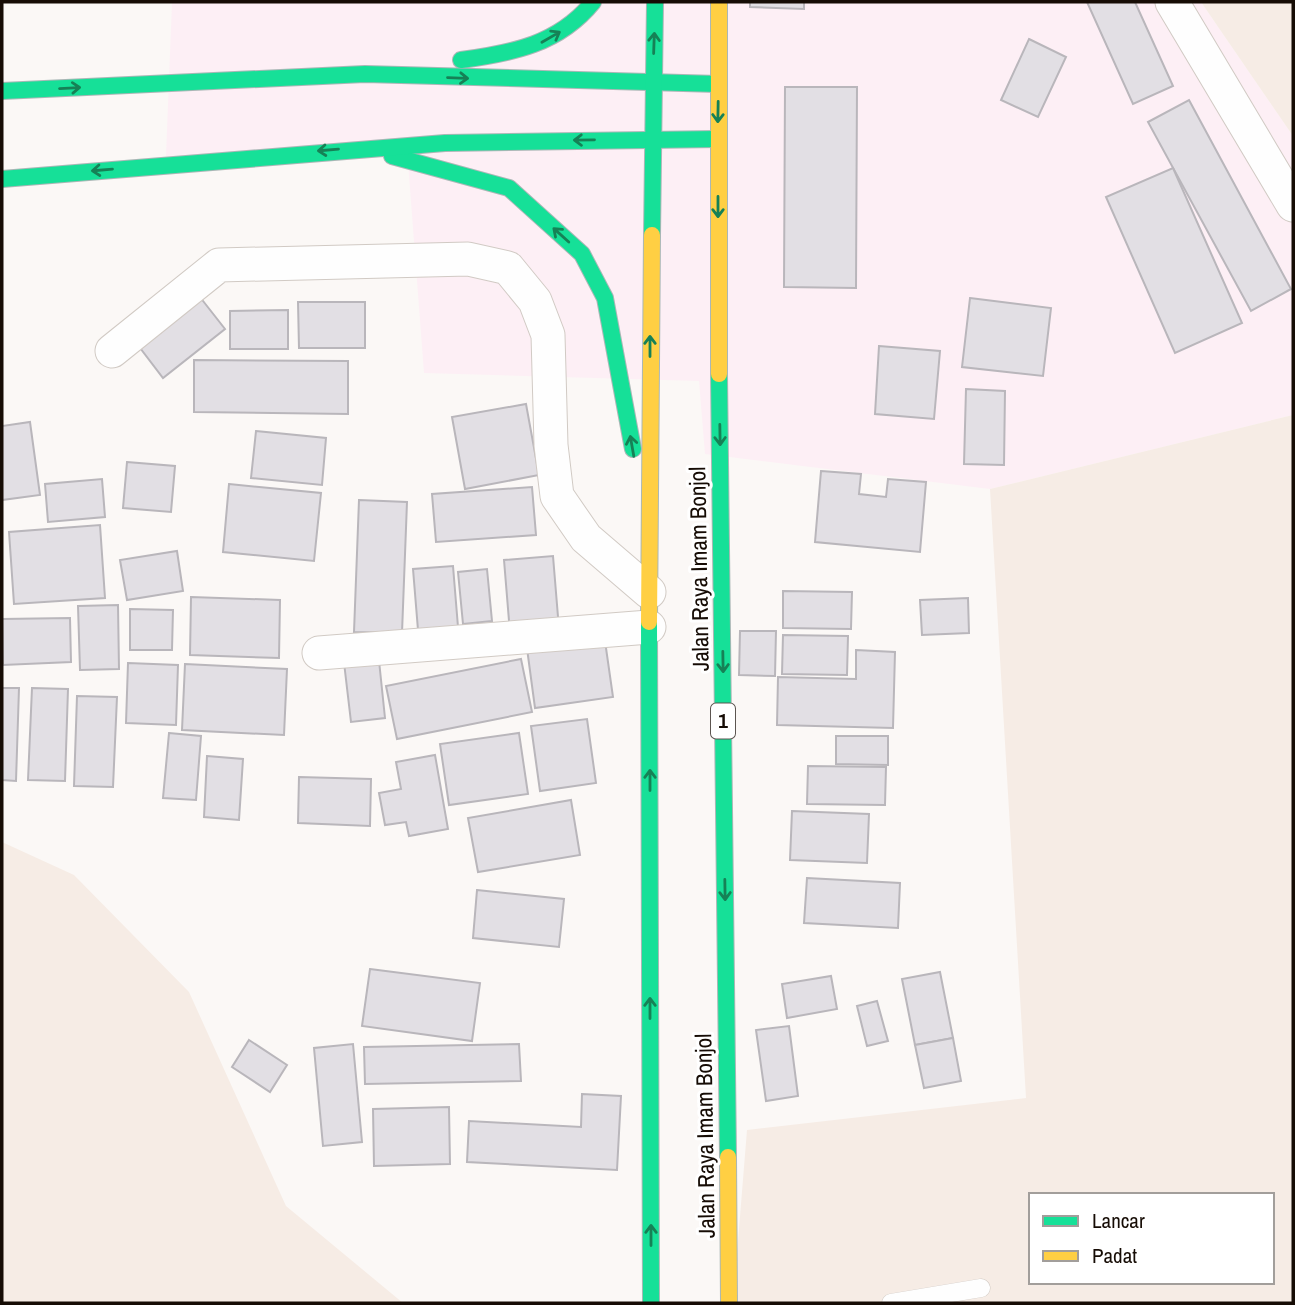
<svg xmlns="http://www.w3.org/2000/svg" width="1295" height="1305" font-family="'Archivo Narrow',sans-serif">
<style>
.commercial{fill:#fdeff5}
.built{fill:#f6ece5;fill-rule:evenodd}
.building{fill:#e2dfe4;stroke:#b9b6bb;stroke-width:2}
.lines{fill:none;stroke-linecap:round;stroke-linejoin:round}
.lane-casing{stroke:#d1cac4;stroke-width:19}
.street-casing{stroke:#d1cac4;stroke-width:35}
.fast-casing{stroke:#aab7b6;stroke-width:18}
.slow-casing{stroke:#aab7b6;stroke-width:18}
.lane{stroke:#fefefe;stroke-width:18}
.street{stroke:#fefefe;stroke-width:33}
.fast{stroke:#16e098;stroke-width:16}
.slow{stroke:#ffcf43;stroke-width:16}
.oneway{stroke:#168156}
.labels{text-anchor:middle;stroke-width:6;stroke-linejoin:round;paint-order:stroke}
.shield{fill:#fff;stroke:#5c5550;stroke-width:2}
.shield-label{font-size:21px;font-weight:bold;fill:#160c05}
.street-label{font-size:23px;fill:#160c05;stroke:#fff}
</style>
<rect width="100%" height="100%" fill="#fbf8f6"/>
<path class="commercial" d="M172,2H1201L1293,136V415L990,489L705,454L699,381L424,373L407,149L166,156Z"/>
<g class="built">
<path d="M1201,2H1293V136Z"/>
<path d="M1293,415V1303H733L747,1130L1026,1098L990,489ZM1031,1195H1272V1282H1031Z"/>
<path d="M2,842L74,875L189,992L286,1206L403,1303H2Z"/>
</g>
<g class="building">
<path d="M750,2H804V9L750,7Z"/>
<path d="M1087,2H1135L1173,86L1133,104Z"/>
<path d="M1029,39L1066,57L1038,117L1001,100Z"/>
<path d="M785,87H857L856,288L784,287Z"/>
<path d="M1189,100L1291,289L1251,311L1148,122Z"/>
<path d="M1173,168L1242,323L1175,353L1106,197Z"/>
<path d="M196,292L225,329L163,378L134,340Z"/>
<path d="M970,298L1051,308L1043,376L962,367Z"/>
<path d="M298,302H365V348H299Z"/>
<path d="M288,310V349H230V311Z"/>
<path d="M879,346L940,351L934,419L875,414Z"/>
<path d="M194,360L348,361V414L194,412Z"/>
<path d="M966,389L1005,391L1004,465L964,464Z"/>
<path d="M526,404L539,475L465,489L452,417Z"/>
<path d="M30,422L40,495L2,500V426Z"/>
<path d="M256,431L326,438L322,485L251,478Z"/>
<path d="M127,462L175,466L171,512L123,508Z"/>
<path d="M821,471L861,474L859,494L886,497L888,479L926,482L920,552L815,542Z"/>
<path d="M102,479L105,517L48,522L45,484Z"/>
<path d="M229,484L321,493L314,561L223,552Z"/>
<path d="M532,487L536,535L436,542L432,494Z"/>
<path d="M359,500L407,502L402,633L354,632Z"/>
<path d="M100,525L105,598L14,604L9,532Z"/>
<path d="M177,551L183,591L127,600L120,560Z"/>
<path d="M553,556L559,629L510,633L504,560Z"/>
<path d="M453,566L458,627L418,630L413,569Z"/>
<path d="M487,569L492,621L463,624L458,572Z"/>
<path d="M783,591L852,592L851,629L783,628Z"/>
<path d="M191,597L280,600L279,658L190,655Z"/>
<path d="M968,598L969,633L922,635L920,600Z"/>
<path d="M118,605L119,669L80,670L78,606Z"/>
<path d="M130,609L173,610L172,650H130Z"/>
<path d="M70,618L71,662L3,665L2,619Z"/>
<path d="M740,631H776L775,676L739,675Z"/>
<path d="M783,635L848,636L847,675L782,674Z"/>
<path d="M526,641H605L613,697L535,708Z"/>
<path d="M856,650L895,652L893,728L777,725L778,677L856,679Z"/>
<path d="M378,651L385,718L351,722L343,654Z"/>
<path d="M521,659L532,712L397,739L386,686Z"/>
<path d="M128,663L178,665L176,725L126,723Z"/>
<path d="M185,664L287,669L284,735L182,730Z"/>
<path d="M2,688H19L16,781L2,780Z"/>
<path d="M32,688L68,689L65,781L28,780Z"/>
<path d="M77,696L117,697L113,787L74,786Z"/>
<path d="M587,719L596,783L540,791L531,726Z"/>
<path d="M169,733L201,736L196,800L163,798Z"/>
<path d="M519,733L528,794L449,805L440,744Z"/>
<path d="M836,736H888V765L836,764Z"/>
<path d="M435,755L448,829L409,836L406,822L385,825L379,793L401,789L396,762Z"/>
<path d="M207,756L243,759L239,820L204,817Z"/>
<path d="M808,766L886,767L885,805L807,804Z"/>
<path d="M299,777L371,779L370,826L298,823Z"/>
<path d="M571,800L580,855L478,872L468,818Z"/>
<path d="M792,811L869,814L867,863L790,860Z"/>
<path d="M807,878L900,883L898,928L804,923Z"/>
<path d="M477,890L564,899L559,947L473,938Z"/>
<path d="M370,969L480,983L472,1041L362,1026Z"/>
<path d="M940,972L953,1038L915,1045L902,979Z"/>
<path d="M831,976L837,1009L787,1018L782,984Z"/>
<path d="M877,1001L888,1041L867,1046L857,1006Z"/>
<path d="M789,1026L798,1096L766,1101L756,1030Z"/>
<path d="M953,1038L961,1081L924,1088L915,1045Z"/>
<path d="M249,1040L287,1065L270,1092L232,1067Z"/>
<path d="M353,1044L362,1142L323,1146L314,1048Z"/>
<path d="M519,1044L521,1081L365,1084L364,1047Z"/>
<path d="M582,1094L621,1096L617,1170L467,1162L469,1121L581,1127Z"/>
<path d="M449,1107L450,1164L374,1166L373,1109Z"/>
</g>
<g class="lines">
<g class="lane-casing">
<path id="lane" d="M891,1303L981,1288"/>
</g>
<g class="street-casing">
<g id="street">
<path d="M1172,2L1293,205"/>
<path d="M112,351L219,265L468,259L508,268L535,301L548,335L551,445L557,496L586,538L649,592"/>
<path d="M319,653L649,627"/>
</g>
</g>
<g class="fast-casing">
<g id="fast">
<path d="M461,60C513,53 559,44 593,2"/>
<path d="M2,91L365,74L718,84"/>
<path d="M392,156L509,188L582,254L605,298L633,449"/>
<path d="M2,179L445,143L718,139"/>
<path d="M652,235L655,2"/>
<path d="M719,374L728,1157"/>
<path d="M649,622L651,1303"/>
</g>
</g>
<g class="slow-casing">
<g id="slow">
<path d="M719,2V374"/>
<path d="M649,622L652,235"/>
<path d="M728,1157L729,1303"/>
</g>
</g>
<use href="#lane" class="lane"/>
<use href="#street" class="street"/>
<use href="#fast" class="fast"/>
<use href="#slow" class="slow"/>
</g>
<defs><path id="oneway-shaft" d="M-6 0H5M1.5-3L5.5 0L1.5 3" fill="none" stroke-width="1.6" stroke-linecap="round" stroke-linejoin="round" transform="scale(1.75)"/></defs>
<g class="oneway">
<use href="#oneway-shaft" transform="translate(551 37) rotate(-30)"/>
<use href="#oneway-shaft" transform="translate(654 43) rotate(-88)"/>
<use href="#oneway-shaft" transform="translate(458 78) rotate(2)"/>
<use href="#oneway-shaft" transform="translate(70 88) rotate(-3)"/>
<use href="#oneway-shaft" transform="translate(718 112) rotate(91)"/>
<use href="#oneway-shaft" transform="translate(584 140) rotate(179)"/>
<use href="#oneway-shaft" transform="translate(328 150) rotate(175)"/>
<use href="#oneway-shaft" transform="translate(102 170) rotate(175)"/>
<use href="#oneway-shaft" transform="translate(718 207) rotate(90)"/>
<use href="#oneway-shaft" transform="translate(561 235) rotate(-138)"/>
<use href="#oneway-shaft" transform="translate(650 346) rotate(-90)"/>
<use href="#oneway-shaft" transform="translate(720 435) rotate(89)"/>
<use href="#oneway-shaft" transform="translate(632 446) rotate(-100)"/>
<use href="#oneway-shaft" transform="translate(723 662) rotate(89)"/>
<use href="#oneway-shaft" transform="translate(650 780) rotate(-90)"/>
<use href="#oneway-shaft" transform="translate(725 890) rotate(89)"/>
<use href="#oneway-shaft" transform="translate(650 1008) rotate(-90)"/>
<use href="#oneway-shaft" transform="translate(651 1235) rotate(-90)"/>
</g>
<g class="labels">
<rect class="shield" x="711" y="703.5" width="24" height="35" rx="5"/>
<g class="shield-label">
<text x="723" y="728">1</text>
</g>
<g class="street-label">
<text transform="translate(699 569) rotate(-91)" y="8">Jalan Raya Imam Bonjol</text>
<text transform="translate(705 1136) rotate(-91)" y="8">Jalan Raya Imam Bonjol</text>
</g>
</g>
<rect width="1295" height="1305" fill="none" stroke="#160c05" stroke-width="7"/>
<rect x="1029" y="1193" width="245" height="91" fill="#ffffff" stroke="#a29e9b" stroke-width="2"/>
<rect x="1043" y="1216" width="35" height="10" fill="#16e098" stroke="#a29e9b" stroke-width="2"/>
<text x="1092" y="1228" font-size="21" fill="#160c05">Lancar</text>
<rect x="1043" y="1251" width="35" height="10" fill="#ffcf43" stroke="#a29e9b" stroke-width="2"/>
<text x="1092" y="1263" font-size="21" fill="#160c05">Padat</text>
</svg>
